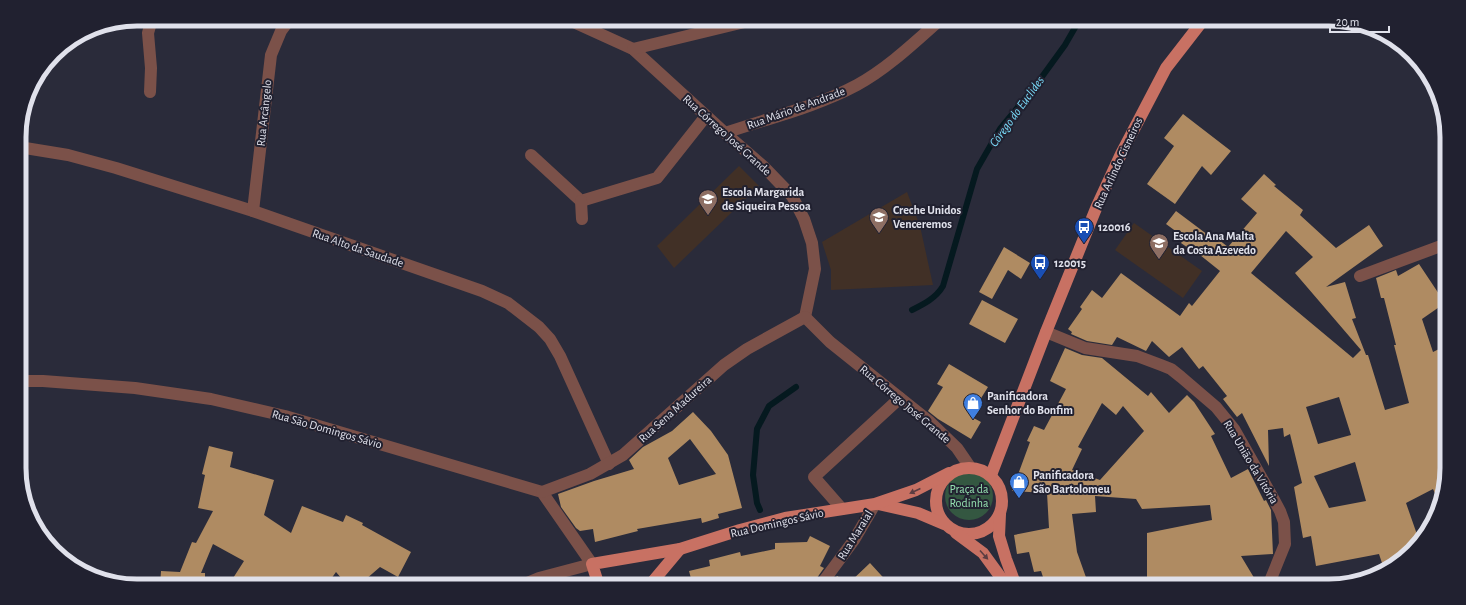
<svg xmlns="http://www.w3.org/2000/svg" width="1466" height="605" font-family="'Alegreya Sans',sans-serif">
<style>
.education{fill:#413026}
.green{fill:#345741}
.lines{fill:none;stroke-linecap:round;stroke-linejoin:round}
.stream{stroke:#05191f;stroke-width:6}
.building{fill:#af8b62;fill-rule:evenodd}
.minor{stroke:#7b5149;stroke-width:12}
.major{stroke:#c87163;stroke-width:12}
.oneway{fill:#5b3d42}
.labels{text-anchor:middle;stroke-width:4;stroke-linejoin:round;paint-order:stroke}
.street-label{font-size:12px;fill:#e0e1eb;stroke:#212130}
.poi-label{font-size:12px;font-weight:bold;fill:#e0e1eb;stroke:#212130;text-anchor:start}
.park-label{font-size:12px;fill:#95e0b0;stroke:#212130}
.water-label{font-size:13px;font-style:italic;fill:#7adcfa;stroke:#212130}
.rim{fill:none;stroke:#e0e1eb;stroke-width:5}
</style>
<rect width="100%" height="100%" fill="#2a2b3a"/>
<g class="education">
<path d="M739,166L759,186L674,268L657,246Z"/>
<path d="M907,192L920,226L933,285L831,290V270L822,242Z"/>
<path d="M1134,223L1202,271L1183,298L1115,250Z"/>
</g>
<circle class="green" cx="969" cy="496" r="24"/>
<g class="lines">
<g class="stream">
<path d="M912,310C924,304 936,298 943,286L977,169L1000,129L1036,85L1065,45L1080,19"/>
<path d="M760,510L757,503L753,475L757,429L769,406L796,387"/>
</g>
</g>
<g class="building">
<path d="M1183,114L1231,151L1211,175L1202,166L1175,204L1147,184L1174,146L1164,138Z"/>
<path d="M1264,174L1276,185L1274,186L1303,210L1300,215L1336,248L1369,225L1383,246L1326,287L1345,282L1356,318L1352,319L1366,355H1368L1385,410L1409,403L1394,345H1396L1384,298H1381L1376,278L1396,270L1398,276L1419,264L1445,303L1422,319L1433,352L1447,345V469L1440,504L1433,489L1406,503L1420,543L1402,560L1383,566L1379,554L1316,566L1311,536L1303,538L1294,487L1302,483L1290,434L1284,437L1283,428L1268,430L1269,466L1242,413L1237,417L1223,399L1227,396L1203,366L1199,369L1182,347L1169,357L1152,341L1146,351L1117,337L1112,345L1087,341L1071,334L1072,332L1068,329L1082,309L1080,307L1092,290L1102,298L1121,273L1180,316L1189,303L1192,306L1220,271L1195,251L1194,252L1181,243L1185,238L1166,224L1176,211L1212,238L1214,236L1228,247L1257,213L1241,199ZM1286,231L1313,257L1295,273L1361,350L1353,358L1251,273ZM1339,397L1351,435L1318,444L1306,407ZM1355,462L1366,501L1329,508L1314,476Z"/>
<path d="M1004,247L1030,263L1021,279L1008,270L992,299L979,292Z"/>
<path d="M982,300L1018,319L1005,343L969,324Z"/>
<path d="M1065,348L1082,355L1102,358L1148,396L1151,392L1169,413L1187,395L1194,402L1215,434L1211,436L1231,478L1248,469L1264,501L1266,500L1271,510L1273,554L1241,556L1259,586H1147V533L1212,520L1210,505L1142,509L1136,499L1095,496L1096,512L1072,514L1077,552L1088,583L1079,586H1046L1041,571L1034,572L1029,552L1017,554L1014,535L1049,528L1047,493L1012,491L1030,442L1027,441L1034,426L1044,430L1066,389L1050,381ZM1102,403L1116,415L1123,406L1144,431L1100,480L1072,470L1082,449L1078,447Z"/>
<path d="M949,364L988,387L970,416L981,422L971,439L938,419L928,411L943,387L937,384Z"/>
<path d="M693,412L711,431L728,455L742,508L718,514L719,518L702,523L701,518L637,529L638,531L595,542L593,529L580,531L576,528L561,507L558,494L594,481L634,469L629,460L643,447L672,431ZM690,439L716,474L679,485L668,458Z"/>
<path d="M209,446L233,452L230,467L274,480L264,515L291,533L302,506L343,522L346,515L363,523L362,525L411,552L398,577L380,567L358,586H348L336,572L326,586H228L244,561L213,544L201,573H205V586H160L161,571L180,572L192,542L196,543L213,511L198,508L205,475L202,474Z"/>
<path d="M810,536L830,546L820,566L824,568L814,582L813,586H693L689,571L710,566L709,560L740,552L741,556L775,549V543L807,542Z"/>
<path d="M870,563L891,586H829L837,576L849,583Z"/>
</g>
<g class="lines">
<g class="minor">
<path d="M567,19L633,49L725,133L763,166L792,196L804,219L812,243L815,269L805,317"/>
<path d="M633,49L757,19"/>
<path d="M150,92L151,68L148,33L152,19"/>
<path d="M725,133C769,118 816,107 857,85C888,68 915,42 941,19"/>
<path d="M19,147L68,155L116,168L253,211L482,291L508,303L539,327L550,339L560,356L609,464"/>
<path d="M531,155L581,201L657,178L706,116"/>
<path d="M581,201L582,219"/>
<path d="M253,211L271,55L281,31L290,19"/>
<path d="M1360,276L1446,244"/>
<path d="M805,317L830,342L930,422L957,448L970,467"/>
<path d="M1046,332L1085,348L1137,356L1161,365L1171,369L1181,377L1216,407L1234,429L1273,498L1280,511L1284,522L1285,544L1268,586"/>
<path d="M20,381H43L135,388L211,399L285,416L542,492L592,564L539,578L520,586"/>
<path d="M542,492L590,474L623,455L724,365L747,349L805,317"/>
<path d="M842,509L814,477L900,398"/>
<path d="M820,586L854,540L875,504"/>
</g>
<g class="major">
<circle cx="969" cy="501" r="33"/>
<path d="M991,475L1046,332L1097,206L1121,154L1166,68L1204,19"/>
<path d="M878,504L918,513L944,524"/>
<path d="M1000,514L999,536L1006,559L1016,586"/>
<path d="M956,533L983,553L1007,586"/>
<path d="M599,586L592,564L680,549L740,530L785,518L875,504L916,490L949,473"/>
<path d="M649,586L680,549"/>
</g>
</g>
<defs><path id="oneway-solid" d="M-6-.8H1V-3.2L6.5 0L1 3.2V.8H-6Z"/></defs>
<g class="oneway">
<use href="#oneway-solid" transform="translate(915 491) rotate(155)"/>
<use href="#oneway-solid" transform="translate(984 555) rotate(48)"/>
</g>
<defs>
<g id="school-pin" transform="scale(1)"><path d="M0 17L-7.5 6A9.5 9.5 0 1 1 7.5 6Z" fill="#8d6e63" stroke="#212130"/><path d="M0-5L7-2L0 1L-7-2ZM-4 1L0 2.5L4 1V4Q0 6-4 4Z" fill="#fff"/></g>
<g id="bus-pin" transform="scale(1)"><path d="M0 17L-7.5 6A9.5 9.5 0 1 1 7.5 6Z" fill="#1a4fb4" stroke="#212130"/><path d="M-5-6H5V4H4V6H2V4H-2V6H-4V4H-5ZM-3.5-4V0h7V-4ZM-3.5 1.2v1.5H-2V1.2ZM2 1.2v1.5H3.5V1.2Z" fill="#fff"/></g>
<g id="shop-pin" transform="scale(1)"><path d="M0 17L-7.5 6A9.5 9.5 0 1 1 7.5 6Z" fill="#3f7fe0" stroke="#212130"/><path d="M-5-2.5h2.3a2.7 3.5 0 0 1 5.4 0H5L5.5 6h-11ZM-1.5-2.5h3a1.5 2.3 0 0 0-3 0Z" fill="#fff"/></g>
</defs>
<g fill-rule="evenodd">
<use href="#school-pin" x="708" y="199"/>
<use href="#school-pin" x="879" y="217"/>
<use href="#bus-pin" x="1084" y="227"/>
<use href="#school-pin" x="1159" y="243"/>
<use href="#bus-pin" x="1040" y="263"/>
<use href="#shop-pin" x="973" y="403"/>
<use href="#shop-pin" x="1019" y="482"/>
</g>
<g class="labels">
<g class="street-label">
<text transform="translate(796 108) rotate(-20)" y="4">Rua Mário de Andrade</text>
<text transform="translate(264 113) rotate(-84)" y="4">Rua Arcângelo</text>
<text transform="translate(727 135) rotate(42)" y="4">Rua Córrego José Grande</text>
<text transform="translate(1118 163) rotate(-65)" y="4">Rua Arlindo Cisneiros</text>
<text transform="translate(358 248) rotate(19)" y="4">Rua Alto da Saudade</text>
<text transform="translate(905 404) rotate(40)" y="4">Rua Córrego José Grande</text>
<text transform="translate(675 409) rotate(-42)" y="4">Rua Sena Madureira</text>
<text transform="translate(327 429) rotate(16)" y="4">Rua São Domingos Sávio</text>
<text transform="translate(1251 462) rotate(59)" y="4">Rua União da Vitória</text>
<text transform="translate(777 523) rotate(-13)" y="4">Rua Domingos Sávio</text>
<text transform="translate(855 535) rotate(-58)" y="4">Rua Maraial</text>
</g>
<g class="poi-label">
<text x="722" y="196">Escola Margarida<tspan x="722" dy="14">de Siqueira Pessoa</tspan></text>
<text x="893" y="214">Creche Unidos<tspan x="893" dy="14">Venceremos</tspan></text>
<text x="1098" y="231">120016</text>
<text x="1173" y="240">Escola Ana Malta<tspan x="1173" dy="14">da Costa Azevedo</tspan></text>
<text x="1054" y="267">120015</text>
<text x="987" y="400">Panificadora<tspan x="987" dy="14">Senhor do Bonfim</tspan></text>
<text x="1033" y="479">Panificadora<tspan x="1033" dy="14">São Bartolomeu</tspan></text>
</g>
<g class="park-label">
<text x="969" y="493">Praça da<tspan x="969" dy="14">Rodinha</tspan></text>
</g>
<g class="water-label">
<text transform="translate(1016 111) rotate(-54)" y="5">Córego do Euclides</text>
</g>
</g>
<path d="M0 0H1466V605H0ZM137 26H1329A111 111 0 0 1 1440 137V468A111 111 0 0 1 1329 579H137A111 111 0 0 1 26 468V137A111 111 0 0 1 137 26Z" fill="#212130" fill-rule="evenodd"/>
<path class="rim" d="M137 26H1329A111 111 0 0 1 1440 137V468A111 111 0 0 1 1329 579H137A111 111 0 0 1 26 468V137A111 111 0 0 1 137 26Z"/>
<path d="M1330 26v6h59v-6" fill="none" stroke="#e0e1eb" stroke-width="2"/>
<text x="1336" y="26" font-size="12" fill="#e0e1eb" stroke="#212130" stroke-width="3" paint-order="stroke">20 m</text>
</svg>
